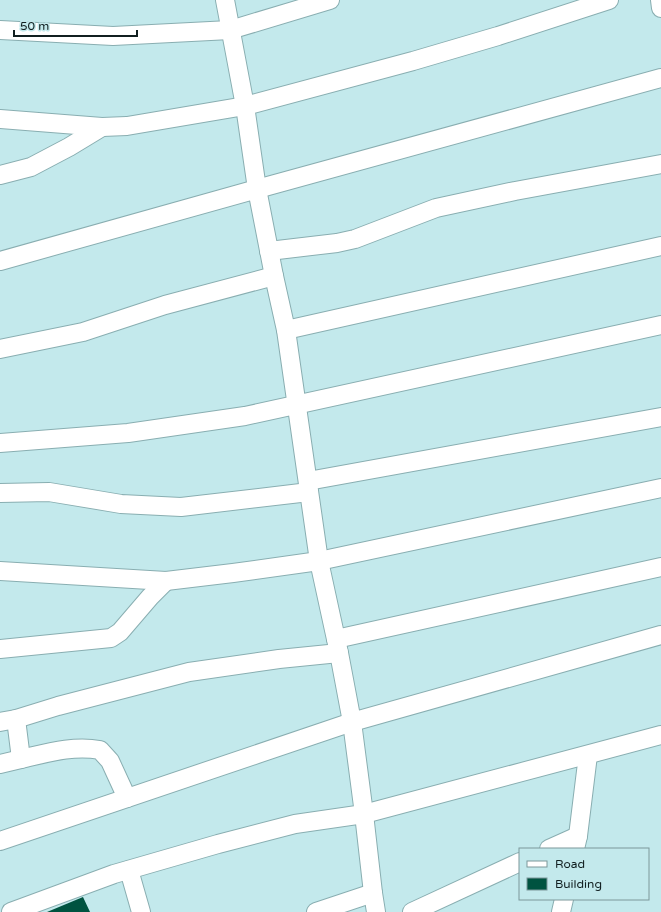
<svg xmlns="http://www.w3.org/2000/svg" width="661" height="912" font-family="'Varela Round',sans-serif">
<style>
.building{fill:#005340}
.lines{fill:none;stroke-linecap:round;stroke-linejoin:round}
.minor-casing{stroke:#89aeb1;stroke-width:20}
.minor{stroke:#fff;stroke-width:18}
</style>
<rect width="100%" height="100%" fill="#c3e9ec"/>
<path class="building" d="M83,897L90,912H47Z"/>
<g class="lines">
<g class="minor-casing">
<g id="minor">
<path d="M225,0L245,106L257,189L274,276L286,330L319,561L339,653L352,722L364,814L373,893L376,912"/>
<path d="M660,0L661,8"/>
<path d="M0,30L113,36L230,30L330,0"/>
<path d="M0,119L102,127L127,126L245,106L413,61L498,36L609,0"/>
<path d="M0,175L31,167L69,147L102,127"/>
<path d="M269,251L337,243L355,239L436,208L515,191L661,164"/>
<path d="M0,261L257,189L661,78"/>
<path d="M286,330L661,246"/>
<path d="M0,349L83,332L165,305L274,276"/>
<path d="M0,443L128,433L245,416L661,325"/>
<path d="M308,481L661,417"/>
<path d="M0,493L49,492L121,504L181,507L309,492"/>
<path d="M0,571L166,581L233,573L319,561L661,488"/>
<path d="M336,639L661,567"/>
<path d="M0,649L111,638L120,632L150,597L166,581"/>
<path d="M0,722L16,719L58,706L189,672L279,659L339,653"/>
<path d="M21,759C47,753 73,745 100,750L110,761L127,798"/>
<path d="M0,764L21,759L16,719"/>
<path d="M0,841L352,722L661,635"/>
<path d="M549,849L578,836"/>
<path d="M575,849L578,836L588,755"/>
<path d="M129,870L141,912"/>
<path d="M11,912L114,874L218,844L295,824L364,814L661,735"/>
<path d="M316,912L373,893"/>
<path d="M412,912L520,862"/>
<path d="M561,912L564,899"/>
</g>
</g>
<use href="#minor" class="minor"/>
</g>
<rect x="519" y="848" width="130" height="52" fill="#c3e9ec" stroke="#7c989a"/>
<rect x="527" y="861" width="20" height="6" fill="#ffffff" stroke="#7c989a"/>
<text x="555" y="868" font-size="12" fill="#111f20">Road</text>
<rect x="527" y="878" width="20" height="12" fill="#005340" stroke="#7c989a"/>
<text x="555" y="888" font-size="12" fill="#111f20">Building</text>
<path d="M14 30v6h123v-6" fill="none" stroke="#111f20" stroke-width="2"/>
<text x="20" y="30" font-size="12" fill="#111f20" stroke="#c3e9ec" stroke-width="3" paint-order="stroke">50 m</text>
</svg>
